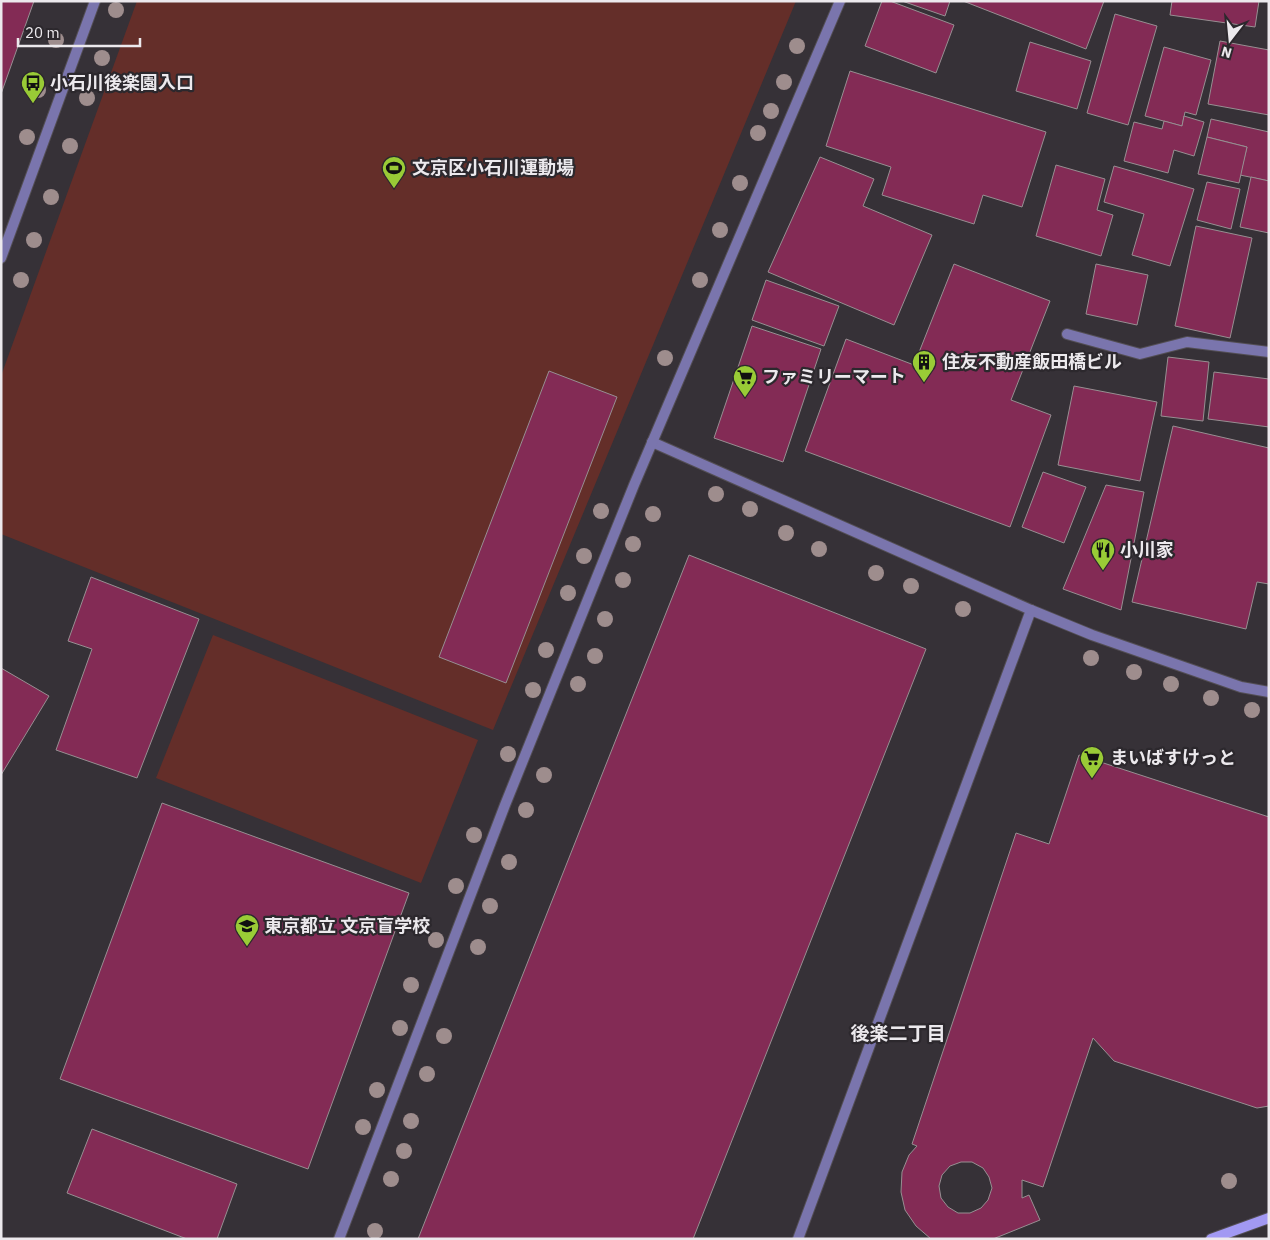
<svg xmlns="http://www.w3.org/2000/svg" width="1270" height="1240" font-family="'IBM Plex Sans','Noto Sans JP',sans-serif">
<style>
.green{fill:#642e29}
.building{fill:#832b55;stroke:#978f92;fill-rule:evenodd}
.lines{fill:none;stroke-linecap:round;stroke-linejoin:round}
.minor-casing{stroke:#534e54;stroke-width:12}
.tertiary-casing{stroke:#534e54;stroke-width:12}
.secondary-casing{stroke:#534e54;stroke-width:12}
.minor{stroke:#7a75ad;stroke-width:10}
.tertiary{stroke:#7a75ad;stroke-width:10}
.secondary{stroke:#a299f3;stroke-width:10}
.tree{fill:#9e8d8d}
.labels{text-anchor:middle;stroke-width:4.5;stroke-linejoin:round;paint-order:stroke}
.poi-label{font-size:18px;font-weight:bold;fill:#ece9ed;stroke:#2c282d;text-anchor:start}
.neighbourhood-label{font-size:19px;font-weight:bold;fill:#ece9ed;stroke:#2c282d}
</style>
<rect width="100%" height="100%" fill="#363137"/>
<g class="green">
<path d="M137,1H796L493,730L1,534V376Z"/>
<path d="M213,635L478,740L421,883L156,778Z"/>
</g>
<g class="building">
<path d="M1,1H34L1,94Z"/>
<path d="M882,1H890L954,25L936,73L865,46Z"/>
<path d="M902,1H950L945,16Z"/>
<path d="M963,1H1104L1086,49Z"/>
<path d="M1172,1H1259L1255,27L1170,15Z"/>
<path d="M1115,14L1157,26L1128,125L1087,113Z"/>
<path d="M1220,41L1269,50V115L1208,104Z"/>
<path d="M1030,42L1091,61L1077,109L1016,91Z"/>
<path d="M1164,47L1211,60L1196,115L1185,112L1182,126L1145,116Z"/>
<path d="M850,71L1046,132L1022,207L983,195L974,224L882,195L891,167L826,146Z"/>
<path d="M1184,116L1204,122L1194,156L1174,150L1168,173L1124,161L1134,122L1162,129L1164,121L1182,126Z"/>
<path d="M1211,119L1269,132V181L1240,175L1247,147L1207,137Z"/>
<path d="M1207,137L1247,147L1239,183L1198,174Z"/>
<path d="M820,157L874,179L863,206L932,235L894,325L768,272Z"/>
<path d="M1056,165L1105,179L1097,210L1113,215L1101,256L1036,236Z"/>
<path d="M1114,166L1194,189L1170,266L1132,255L1144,214L1104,202Z"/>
<path d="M1251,177L1269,181V233L1240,227Z"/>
<path d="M1207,182L1240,189L1231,229L1197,220Z"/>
<path d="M1196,226L1252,238L1230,338L1175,326Z"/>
<path d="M954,264L1050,301L1011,400L1051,415L1010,527L805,451L846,339L914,365Z"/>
<path d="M1096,264L1148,275L1137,325L1086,314Z"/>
<path d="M766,280L839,306L824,346L752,320Z"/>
<path d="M752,326L821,349L783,462L714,438Z"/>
<path d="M1168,357L1209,362L1203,421L1161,416Z"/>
<path d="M549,371L617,397L506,683L439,657Z"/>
<path d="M1214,372L1269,379V427L1208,419Z"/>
<path d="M1074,386L1157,402L1140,481L1058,465Z"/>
<path d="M1173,426L1269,448V584L1257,582L1246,629L1132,602Z"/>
<path d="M1043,472L1086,487L1064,543L1022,527Z"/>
<path d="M1106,485L1144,492L1121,610L1063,589Z"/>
<path d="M689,555L926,649L693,1239H418Z"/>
<path d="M91,577L199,619L137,778L56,750L92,649L68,641Z"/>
<path d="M1,668L49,696L1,775Z"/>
<path d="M1079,755L1269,817V1106L1257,1108L1114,1061L1093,1038L1043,1187L1022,1180V1198L1029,1195L1040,1220L993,1239H931L916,1226L905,1210L901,1192L902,1172L909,1155L917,1146L912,1144L1016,833L1049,844ZM961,1162H972L983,1168L989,1177L992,1188L988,1200L981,1208L970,1213H958L948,1207L941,1198L939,1186L942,1175L950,1166Z"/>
<path d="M162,803L409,893L308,1169L60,1079Z"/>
<path d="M92,1129L237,1184L217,1239H187L67,1193Z"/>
</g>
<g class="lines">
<g class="minor-casing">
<g id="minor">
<path d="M1067,334L1140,354L1187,342L1269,352"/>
<path d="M798,1239L1031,610"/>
</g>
</g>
<g class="tertiary-casing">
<g id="tertiary">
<path d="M1,258L95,1"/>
<path d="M652,442L1031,610L1092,635L1241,687L1269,692"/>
<path d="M339,1239L505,805L634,485L840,1"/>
</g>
</g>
<g class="secondary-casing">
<path id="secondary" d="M1211,1239L1269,1218"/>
</g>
<use href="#minor" class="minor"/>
<use href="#tertiary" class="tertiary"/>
<use href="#secondary" class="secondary"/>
</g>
<g class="tree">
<circle cx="116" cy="10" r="8"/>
<circle cx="56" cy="40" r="8"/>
<circle cx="797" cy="46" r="8"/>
<circle cx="102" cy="58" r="8"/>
<circle cx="784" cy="82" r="8"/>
<circle cx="38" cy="90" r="8"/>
<circle cx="87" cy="98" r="8"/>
<circle cx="771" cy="111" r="8"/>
<circle cx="758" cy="133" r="8"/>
<circle cx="27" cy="137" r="8"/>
<circle cx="70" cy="146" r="8"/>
<circle cx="740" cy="183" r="8"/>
<circle cx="51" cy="197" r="8"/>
<circle cx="720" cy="230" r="8"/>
<circle cx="34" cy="240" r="8"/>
<circle cx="21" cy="280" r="8"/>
<circle cx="700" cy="280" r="8"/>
<circle cx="665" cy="358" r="8"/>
<circle cx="716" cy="494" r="8"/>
<circle cx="750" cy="509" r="8"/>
<circle cx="601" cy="511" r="8"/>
<circle cx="653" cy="514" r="8"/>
<circle cx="786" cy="533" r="8"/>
<circle cx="633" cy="544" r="8"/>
<circle cx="819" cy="549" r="8"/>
<circle cx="584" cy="556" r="8"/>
<circle cx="876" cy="573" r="8"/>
<circle cx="623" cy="580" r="8"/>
<circle cx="911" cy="586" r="8"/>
<circle cx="568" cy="593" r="8"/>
<circle cx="963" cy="609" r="8"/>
<circle cx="605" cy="619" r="8"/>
<circle cx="546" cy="650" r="8"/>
<circle cx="595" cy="656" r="8"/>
<circle cx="1091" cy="658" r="8"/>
<circle cx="1134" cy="672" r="8"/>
<circle cx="578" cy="684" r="8"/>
<circle cx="1171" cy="684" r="8"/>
<circle cx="533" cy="690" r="8"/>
<circle cx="1211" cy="698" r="8"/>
<circle cx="1252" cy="710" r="8"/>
<circle cx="508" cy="754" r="8"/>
<circle cx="544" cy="775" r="8"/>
<circle cx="526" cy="810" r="8"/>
<circle cx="474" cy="835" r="8"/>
<circle cx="509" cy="862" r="8"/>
<circle cx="456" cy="886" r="8"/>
<circle cx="490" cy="906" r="8"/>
<circle cx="436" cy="940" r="8"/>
<circle cx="478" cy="947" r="8"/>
<circle cx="411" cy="985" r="8"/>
<circle cx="400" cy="1028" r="8"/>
<circle cx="444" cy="1036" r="8"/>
<circle cx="427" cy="1074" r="8"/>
<circle cx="377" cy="1090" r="8"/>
<circle cx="411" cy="1121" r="8"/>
<circle cx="363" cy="1127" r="8"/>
<circle cx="404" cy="1151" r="8"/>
<circle cx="391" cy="1179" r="8"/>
<circle cx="1229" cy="1181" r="8"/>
<circle cx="375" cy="1231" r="8"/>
</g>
<defs>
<g id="bus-pin" transform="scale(1.25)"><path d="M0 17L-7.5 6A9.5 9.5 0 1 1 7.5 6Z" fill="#99cb36" stroke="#2c282d"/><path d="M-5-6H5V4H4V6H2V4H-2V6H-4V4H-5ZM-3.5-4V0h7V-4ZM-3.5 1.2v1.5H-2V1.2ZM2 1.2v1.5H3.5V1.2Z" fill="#111"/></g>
<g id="stadium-pin" transform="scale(1.25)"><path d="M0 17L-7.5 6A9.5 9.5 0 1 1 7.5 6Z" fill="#99cb36" stroke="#2c282d"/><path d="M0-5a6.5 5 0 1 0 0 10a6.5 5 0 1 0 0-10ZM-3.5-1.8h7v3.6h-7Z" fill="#111"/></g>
<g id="building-pin" transform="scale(1.25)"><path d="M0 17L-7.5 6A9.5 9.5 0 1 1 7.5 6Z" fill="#99cb36" stroke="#2c282d"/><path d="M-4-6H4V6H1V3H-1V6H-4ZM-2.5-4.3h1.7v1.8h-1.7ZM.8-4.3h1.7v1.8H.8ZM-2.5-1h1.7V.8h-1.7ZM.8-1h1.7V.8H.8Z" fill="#111"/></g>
<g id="supermarket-pin" transform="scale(1.25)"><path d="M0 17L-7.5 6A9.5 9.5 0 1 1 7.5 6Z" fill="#99cb36" stroke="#2c282d"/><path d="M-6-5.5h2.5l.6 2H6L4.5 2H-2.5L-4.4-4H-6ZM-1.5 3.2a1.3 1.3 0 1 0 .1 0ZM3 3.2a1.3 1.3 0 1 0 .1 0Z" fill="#111"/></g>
<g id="restaurant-pin" transform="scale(1.25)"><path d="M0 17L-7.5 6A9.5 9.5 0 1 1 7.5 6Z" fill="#99cb36" stroke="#2c282d"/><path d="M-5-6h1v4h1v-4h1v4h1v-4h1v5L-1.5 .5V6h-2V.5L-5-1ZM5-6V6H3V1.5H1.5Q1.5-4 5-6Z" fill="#111"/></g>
<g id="school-pin" transform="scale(1.25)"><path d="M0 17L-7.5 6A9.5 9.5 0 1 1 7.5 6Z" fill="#99cb36" stroke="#2c282d"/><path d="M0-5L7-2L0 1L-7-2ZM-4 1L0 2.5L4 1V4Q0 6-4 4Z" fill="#111"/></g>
</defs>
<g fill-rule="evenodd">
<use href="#bus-pin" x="33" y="83"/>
<use href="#stadium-pin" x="394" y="168"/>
<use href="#building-pin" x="924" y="362"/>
<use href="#supermarket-pin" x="745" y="377"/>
<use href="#restaurant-pin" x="1103" y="550"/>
<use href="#supermarket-pin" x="1092" y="758"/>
<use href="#school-pin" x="247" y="926"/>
</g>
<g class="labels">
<g class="poi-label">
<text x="50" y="89">小石川後楽園入口</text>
<text x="412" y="174">文京区小石川運動場</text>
<text x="942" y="368">住友不動産飯田橋ビル</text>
<text x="762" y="383">ファミリーマート</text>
<text x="1120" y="556">小川家</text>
<text x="1110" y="764">まいばすけっと</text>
<text x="264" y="932">東京都立 文京盲学校</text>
</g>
<g class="neighbourhood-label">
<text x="898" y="1040">後楽二丁目</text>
</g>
</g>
<rect width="1270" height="1240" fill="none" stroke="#ece9ed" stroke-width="5"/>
<g transform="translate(1230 40) rotate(196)" stroke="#2c282d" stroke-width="4" paint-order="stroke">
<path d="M0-4L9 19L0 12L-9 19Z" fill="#ece9ed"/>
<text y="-8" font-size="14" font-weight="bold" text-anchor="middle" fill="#ece9ed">N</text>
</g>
<path d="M18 38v8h122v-8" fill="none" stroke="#ece9ed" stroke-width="2.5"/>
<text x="25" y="38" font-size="15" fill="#ece9ed" stroke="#2c282d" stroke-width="4" paint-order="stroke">20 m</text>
</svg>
